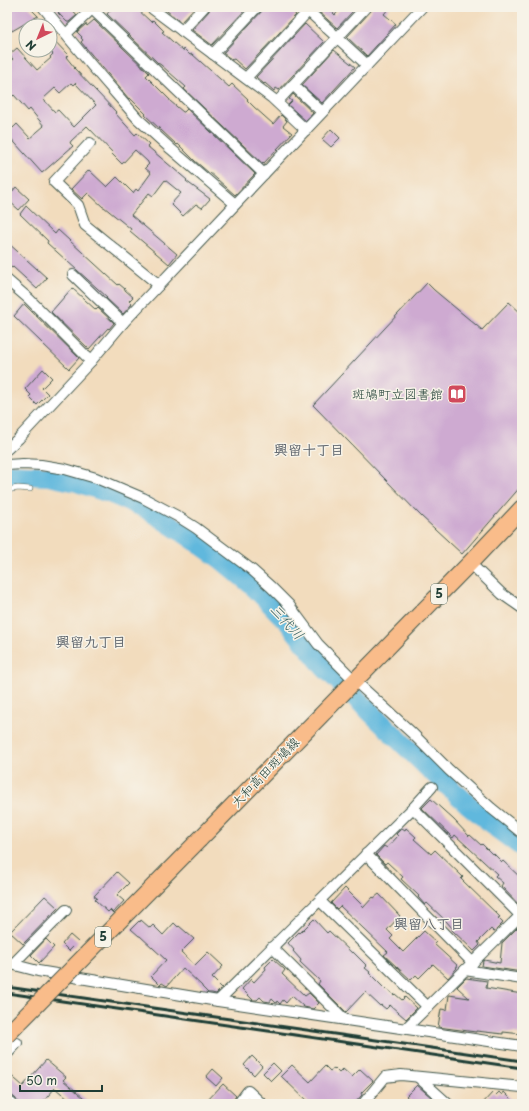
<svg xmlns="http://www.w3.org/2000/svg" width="529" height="1111" font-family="'Playpen Sans','Klee One',sans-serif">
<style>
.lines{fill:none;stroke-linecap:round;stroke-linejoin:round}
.river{stroke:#60b8dd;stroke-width:20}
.building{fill:#ceaad1;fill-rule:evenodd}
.lane-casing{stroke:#3f5549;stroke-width:6}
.street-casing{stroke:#3f5549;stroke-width:12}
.primary-casing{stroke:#3f5549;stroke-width:18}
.lane{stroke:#fff;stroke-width:5}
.street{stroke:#fff;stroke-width:10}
.primary{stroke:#f9bc8a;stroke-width:16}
.rail{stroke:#1f3d34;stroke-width:3}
.primary-bridge-casing{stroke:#3f5549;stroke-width:18;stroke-linecap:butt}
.primary-bridge{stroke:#f9bc8a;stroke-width:16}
.labels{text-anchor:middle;stroke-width:3;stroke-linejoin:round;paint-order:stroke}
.shield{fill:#f7f3e8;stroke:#60746a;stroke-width:1}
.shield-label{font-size:12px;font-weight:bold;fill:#1f3d34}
.poi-label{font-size:13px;fill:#1f3d34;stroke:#f7f3e8;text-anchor:end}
.street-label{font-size:13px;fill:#1f3d34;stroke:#f7f3e8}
.neighbourhood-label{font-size:14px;font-weight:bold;fill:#5c636b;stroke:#f7f3e8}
.water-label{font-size:14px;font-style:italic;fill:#2f5c5e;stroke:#f7f3e8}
</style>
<rect width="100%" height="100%" fill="#f7f3e8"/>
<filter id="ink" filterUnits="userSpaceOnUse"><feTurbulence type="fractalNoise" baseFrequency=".025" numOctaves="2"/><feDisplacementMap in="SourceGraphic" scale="8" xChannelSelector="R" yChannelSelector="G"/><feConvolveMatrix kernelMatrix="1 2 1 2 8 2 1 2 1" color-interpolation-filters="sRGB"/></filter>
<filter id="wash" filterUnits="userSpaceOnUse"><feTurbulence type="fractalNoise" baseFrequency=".012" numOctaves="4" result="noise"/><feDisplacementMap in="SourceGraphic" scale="16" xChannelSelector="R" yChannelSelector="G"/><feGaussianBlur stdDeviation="0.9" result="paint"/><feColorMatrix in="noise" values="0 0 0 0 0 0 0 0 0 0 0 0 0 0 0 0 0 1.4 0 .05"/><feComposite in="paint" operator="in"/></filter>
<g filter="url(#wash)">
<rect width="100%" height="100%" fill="#f2dcbd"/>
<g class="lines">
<path class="river" d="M7,474L48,476L77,482L109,493L145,508L190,537L221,559L253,586L289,623L324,667L428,768L469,805L499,830L522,847"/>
</g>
<g id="blocks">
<g class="building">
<path d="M7,7H29L38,16L12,31L7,22Z"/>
<path d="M55,7H70L77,15L69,22H67L58,13L59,12Z"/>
<path d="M113,7H135L151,22L153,20L164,31L162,32L183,51L184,49L190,55L192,54L229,87L232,84L248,99L247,100L254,107L273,124L281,115L287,121L283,126L292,133L263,164L184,89L186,87L161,65L158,63L107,14Z"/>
<path d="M162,7H195L181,22Z"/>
<path d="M210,7H248L212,45L192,30L209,11Z"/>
<path d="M263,7H287L296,15L245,69L234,59L232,60L223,53L262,11Z"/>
<path d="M322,7H327L335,15L342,7H351L354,10L337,28L318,11Z"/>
<path d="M372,7H390L384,14L396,24L367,56L347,37L371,11Z"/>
<path d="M94,20L149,73L146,76L170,100V101L183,112H184L187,109L255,174L235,195L209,172V173L195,161L178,144L177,145L145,115L146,114L130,98L129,99L81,42L83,40L81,38L82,37L77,32L86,24L87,26Z"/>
<path d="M305,24L324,42L279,90L276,88L274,91L265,83L264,84L256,77Z"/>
<path d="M50,36L68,55L66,57L75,68H74L116,112L115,113L135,135L137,133L149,144L147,146L187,180L186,181L210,199L202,208L196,204L183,216L171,204L181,193L165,180L153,196L149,193L131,215L177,254L169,264L130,231L131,229L104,207H103L88,193L82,199L71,189L89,170L107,187L117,177L133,193L136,189L138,191L151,173L145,168L149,164L148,163V162L135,150L122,164L112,154L113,153L87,126L71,141L70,143L73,146L42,173L7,134V121L13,128L17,124L30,138L44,126L30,109L28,111L14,95L13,96L7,90V64L13,59L9,55L17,48L37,70L51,58L50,57L53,54L50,51ZM71,83L73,85L75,83L96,105L74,127L58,110L55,112L43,99L55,88L60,93Z"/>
<path d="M334,50L355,67L322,103L302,85Z"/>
<path d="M293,94L313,113L306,121L288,105L292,101L289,99Z"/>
<path d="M331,129L340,138L331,147L322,139Z"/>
<path d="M16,187L29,199L19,210L7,199V198Z"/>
<path d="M26,206L55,234L58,230L118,285L119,284L125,289V290L133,297L129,301L132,304L123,314L106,298L107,297L47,243L48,241L20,214Z"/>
<path d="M7,242L47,278L37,289L13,267L12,268L7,264Z"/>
<path d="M427,283L434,290L482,330L509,302L522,314V485L462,554L421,516L313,405Z"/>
<path d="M72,288L96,310L98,308L114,323L109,329L108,328L89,349L51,312Z"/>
<path d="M24,304L79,358L69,369L14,316Z"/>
<path d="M43,369L52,378L42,388L48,394L37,405L29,397L31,395L25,389Z"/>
<path d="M431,799L454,820L469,836L470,835L481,845L482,844L492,854L493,853L502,862L503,861L522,879V908L501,886L503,883L495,876L497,874L455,835L453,838L422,808Z"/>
<path d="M402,828L405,830L406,828L416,837L414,839L431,854L435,850L463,877L461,879L500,917L498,918L503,923L494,932L491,929L478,942L480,945L474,951L452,930L453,929L446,921L427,903L425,905L418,897L419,896L401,879L403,877L387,862L385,864L376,855L384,846L387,848L398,836L396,834Z"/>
<path d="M117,872L129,883L117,895L124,901L113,913L110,910L108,912L95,900L97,898L94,896Z"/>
<path d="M345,888L364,907L373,897L374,898L379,894L400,916L387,930L393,936L390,939L403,952L424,931L436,942L434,944L458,966L456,967L457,968L448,978L433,964L419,978L416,975L411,980L384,955L388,952L340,906L337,909L331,903Z"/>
<path d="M45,896L58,908L23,944L10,932Z"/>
<path d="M314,919L327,933L329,931L352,953L353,952L367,966L365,968L370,972L369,973L386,990L387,989L394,995L395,994L402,1000L405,997L417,1008L406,1019L390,1005L386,1009L381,1005L380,1006L365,992L346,1012L318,984L320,981L300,962L301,960L293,951L294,950L288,943L299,932L300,933Z"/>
<path d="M141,920L150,928L153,925L163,935L174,923L178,927L179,926L194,939L181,952L195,965L208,952L223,966L212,978L222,988L216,994L212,993H208L202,987V986L183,968L167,986L162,983L160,985L151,976L166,960L140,936H139L131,929L139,921L140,922Z"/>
<path d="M522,923V972L482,966L483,961L484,960L500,963L502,943Z"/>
<path d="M70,935L78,942L69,951L62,944Z"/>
<path d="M46,939L54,947L39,963L31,955Z"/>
<path d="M273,959L285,970L282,974L305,996L309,993L319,1003L313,1009L304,1007L292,996L286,1003L283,1000L280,1004L277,1001L276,1003L272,999L270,1002L264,1001L260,997L257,1000H253L242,989L251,979L254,982L266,969L265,967Z"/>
<path d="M466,978L487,981L486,988L522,994V1034L503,1032V1034L476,1031V1032L438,1027L441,1009L447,1010L449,995L469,998L457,987Z"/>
<path d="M252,1056L262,1066L254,1075L244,1065Z"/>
<path d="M46,1060L66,1077L63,1080L91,1104H65L69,1100L55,1088L41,1104H18L16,1099L7,1091V1072L23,1086Z"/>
<path d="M273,1063L281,1071L271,1081L263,1073Z"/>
<path d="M292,1065L310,1082L325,1066L330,1071L334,1068L339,1073L343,1069L352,1077L360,1069L373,1081L361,1093L362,1095L354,1104L353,1102L351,1104H310L281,1076Z"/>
<path d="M213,1069L223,1078L216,1086L206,1077Z"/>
<path d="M223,1084L236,1096L233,1100L232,1104H204Z"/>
<path d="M417,1085L432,1098L438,1104H414L406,1096Z"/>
<path d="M493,1092L496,1095L499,1092L502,1095L504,1092L516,1104H482Z"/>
</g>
</g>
</g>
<g filter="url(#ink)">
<use href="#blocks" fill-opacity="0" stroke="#3f5549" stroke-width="1"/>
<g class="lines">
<g class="lane-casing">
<path id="lane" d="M7,490L18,488L30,489"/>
</g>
<g class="street-casing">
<g id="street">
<path d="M43,7L92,66L138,119L171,149L235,204"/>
<path d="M150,7L272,98L306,130"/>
<path d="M304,7L367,65"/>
<path d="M92,9L264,174"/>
<path d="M182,31L204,7"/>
<path d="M66,34L94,7"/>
<path d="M213,54L257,7"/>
<path d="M246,78L312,7"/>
<path d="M293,85L322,112"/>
<path d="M277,102L366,7"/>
<path d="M90,143L54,182L78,205L85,225L159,285"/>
<path d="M73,275L123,323"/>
<path d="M7,280L29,299L91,361"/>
<path d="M7,449L19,438L91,361L123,323L422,7"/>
<path d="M7,465L23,464L41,465L65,469L96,478L143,498L177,516L196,528L252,570L271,587L289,605L318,644L354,680L412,733L449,770L491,808L522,833"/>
<path d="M470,563L502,594L522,608"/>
<path d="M413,808L520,915"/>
<path d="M366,854L473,963"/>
<path d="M320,901L428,1007"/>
<path d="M272,947L345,1020"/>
<path d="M7,963L38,971L218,1001L522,1046"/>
<path d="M13,964L66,910"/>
<path d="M465,970L522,979"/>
<path d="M218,1001L413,808L432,787"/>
<path d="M406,1028L522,914"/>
<path d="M7,1054L17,1043"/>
<path d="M418,1077L448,1104"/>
<path d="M7,1100L12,1104"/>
<path d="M238,1104L248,1091L262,1104"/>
<path d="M363,1104L385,1077L401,1075L522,1087"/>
</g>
</g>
<g class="primary-casing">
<path id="primary" d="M199,840L470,563L522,508"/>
</g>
<use href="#lane" class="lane"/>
<use href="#street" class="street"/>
<use href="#primary" class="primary"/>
<g class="rail">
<path d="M7,987L522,1061"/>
<path d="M7,993L522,1068"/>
</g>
<g class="primary-bridge-casing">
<path id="primary-bridge" d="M7,1035L199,840"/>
</g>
<use href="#primary-bridge" class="primary-bridge"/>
</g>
</g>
<defs>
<g id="library-square" transform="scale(1)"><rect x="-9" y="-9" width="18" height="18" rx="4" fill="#d1495b" stroke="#f7f3e8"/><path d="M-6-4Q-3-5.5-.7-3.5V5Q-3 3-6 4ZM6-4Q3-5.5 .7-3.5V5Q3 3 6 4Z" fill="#fff"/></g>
</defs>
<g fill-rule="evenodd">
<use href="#library-square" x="457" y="394"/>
</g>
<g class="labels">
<g class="shield">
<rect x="431" y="584" width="16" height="20" rx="3"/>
<rect x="95" y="927" width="16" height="20" rx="3"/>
</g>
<g class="shield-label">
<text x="439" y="598">5</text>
<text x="103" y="941">5</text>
</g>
<g class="poi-label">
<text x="443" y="399">斑鳩町立図書館</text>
</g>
<g class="street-label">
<text transform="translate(265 772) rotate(-46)" y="5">大和高田斑鳩線</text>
</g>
<g class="neighbourhood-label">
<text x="309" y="455">興留十丁目</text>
<text x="91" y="647">興留九丁目</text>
<text x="429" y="929">興留八丁目</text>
</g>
<g class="water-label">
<text transform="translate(287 622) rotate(48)" y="5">三代川</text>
</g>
</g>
<rect width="529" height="1111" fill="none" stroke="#f7f3e8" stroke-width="24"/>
<g transform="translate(38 38) rotate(223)"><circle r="19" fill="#f7f3e8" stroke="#a1aaa0"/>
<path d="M0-3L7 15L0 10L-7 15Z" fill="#d1495b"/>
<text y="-6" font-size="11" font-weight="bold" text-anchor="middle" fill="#1f3d34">N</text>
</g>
<path d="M20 1085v6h82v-6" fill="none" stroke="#1f3d34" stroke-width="2"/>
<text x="26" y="1085" font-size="12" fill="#1f3d34" stroke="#f7f3e8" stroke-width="3" paint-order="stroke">50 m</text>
</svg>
